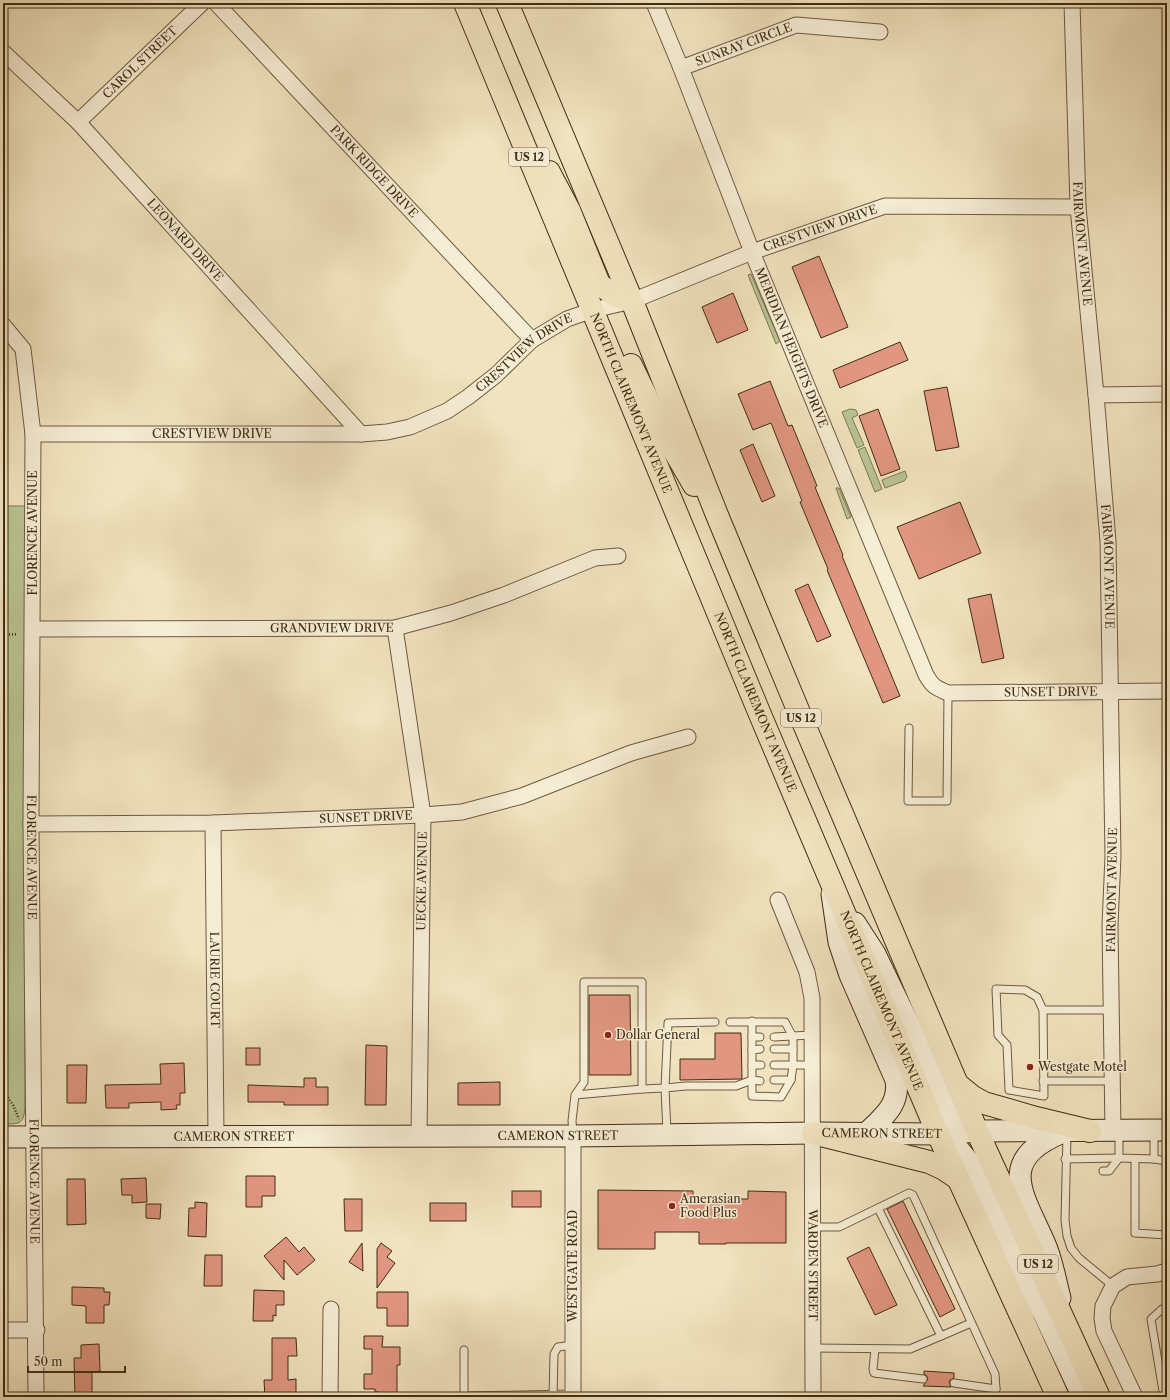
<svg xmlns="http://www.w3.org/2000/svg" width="1170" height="1400" font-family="'Libre Caslon Text',serif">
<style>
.green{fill:#b9c493;stroke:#7d7853}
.building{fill:#e19681;stroke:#412d13}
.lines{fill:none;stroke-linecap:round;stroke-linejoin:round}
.service-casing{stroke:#6d5a3e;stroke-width:9}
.minor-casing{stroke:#6d5a3e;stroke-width:17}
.secondary-casing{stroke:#412d13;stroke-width:23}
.primary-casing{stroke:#412d13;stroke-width:24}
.path{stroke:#412d13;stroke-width:2.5;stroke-dasharray:1 2;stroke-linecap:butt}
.service{stroke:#f6edd5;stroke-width:7}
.minor{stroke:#f6edd5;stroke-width:15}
.secondary{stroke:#f6edd5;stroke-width:21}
.primary{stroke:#f1e3bf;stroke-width:22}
.poi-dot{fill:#8f2418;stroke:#f6edd5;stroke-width:1.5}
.labels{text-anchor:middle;stroke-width:3;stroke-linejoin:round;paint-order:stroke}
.shield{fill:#f6edd5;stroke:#77674d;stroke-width:1}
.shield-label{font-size:11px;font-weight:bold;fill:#412d13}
.street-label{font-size:12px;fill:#412d13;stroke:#f6edd5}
.poi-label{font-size:12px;fill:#412d13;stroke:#f6edd5;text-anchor:start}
</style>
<rect width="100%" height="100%" fill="#f1e3bf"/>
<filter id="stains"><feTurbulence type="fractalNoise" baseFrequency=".005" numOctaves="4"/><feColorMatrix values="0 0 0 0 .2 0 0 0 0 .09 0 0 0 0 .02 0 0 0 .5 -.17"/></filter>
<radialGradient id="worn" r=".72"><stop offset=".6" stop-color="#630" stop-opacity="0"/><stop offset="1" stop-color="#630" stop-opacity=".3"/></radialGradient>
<g class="green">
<path d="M751,274L780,341L776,344L748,275Z"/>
<path d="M850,409L856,410L858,415L852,418L864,445L857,448L842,412Z"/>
<path d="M865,447L882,489L875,492L858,450Z"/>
<path d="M905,471L907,477L904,481L885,488L882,480Z"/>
<path d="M836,488H839L851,517L847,519Z"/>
<path d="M3,506H26L25,1105C24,1124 21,1124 3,1124Z"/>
</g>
<g class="building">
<path d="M819,256L848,327L821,338L792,267Z"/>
<path d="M733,293L748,330L717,343L702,307Z"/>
<path d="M900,342L908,360L840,388L833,370Z"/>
<path d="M770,381L788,426L792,425L817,486L815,487L843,555L842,556L900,696L883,703L827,570L828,569L800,502L802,501L771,423L753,430L738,394Z"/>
<path d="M947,387L959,447L936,451L924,391Z"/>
<path d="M878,409L900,469L881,476L859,416Z"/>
<path d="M753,444L775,496L762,502L740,450Z"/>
<path d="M960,502L981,553L919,579L897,527Z"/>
<path d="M808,584L831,636L817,642L795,590Z"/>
<path d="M991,594L1004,658L982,663L968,599Z"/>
<path d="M589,995H630L631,1075H589Z"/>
<path d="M715,1033H741L742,1079L680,1080V1059H715Z"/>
<path d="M366,1045L387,1046L386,1105H365Z"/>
<rect x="246" y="1048" width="14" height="17"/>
<path d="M184,1063L185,1093H180V1105H176L177,1109L161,1110V1102L129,1103V1108H106L105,1085L161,1084L160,1064Z"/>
<path d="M67,1065H87L86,1103H67Z"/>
<path d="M304,1078H316V1087H328V1105H284V1102H248V1085L304,1087Z"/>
<path d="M500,1082V1105H458V1083Z"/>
<path d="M246,1176H275V1196H262V1207H246Z"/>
<path d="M146,1178L147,1202L132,1203V1195H122L121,1179Z"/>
<path d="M67,1179H85L86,1224L67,1225Z"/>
<path d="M598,1190L693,1191V1203L740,1202V1199H748V1191L786,1192V1243H726V1244H699V1232H655V1249H598Z"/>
<rect x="512" y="1191" width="29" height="16"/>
<path d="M344,1199H362V1231H345Z"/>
<path d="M903,1201L955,1309L940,1317L887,1209Z"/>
<path d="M195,1202L207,1203L206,1237L188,1236L189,1208H195Z"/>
<rect x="430" y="1203" width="36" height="18"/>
<path d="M146,1204H161L160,1219L146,1218Z"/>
<path d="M286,1237L299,1252L304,1247L315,1260L297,1275L284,1260V1280L264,1256Z"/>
<path d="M362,1243L363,1271L349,1262Z"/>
<path d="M381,1243L392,1251L387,1257L395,1263L377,1288V1249Z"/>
<path d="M869,1247L897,1305L875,1315L847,1258Z"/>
<path d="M205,1255H222V1286H204Z"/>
<path d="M72,1287L104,1288V1292H110L109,1305H104V1323H86V1306L72,1305Z"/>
<path d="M254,1290L284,1291V1305H276V1316L273,1315V1321H253Z"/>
<path d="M377,1292H408V1326H387V1308H377Z"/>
<path d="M364,1336H383L382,1347H400V1365H397V1397H379V1392H375V1389H364V1374H372V1349H364Z"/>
<path d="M272,1338H296L297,1356H288V1380L296,1379V1394H287V1397H265L264,1380H272Z"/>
<path d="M99,1344L100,1371L92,1372V1397H75L74,1358H81V1345Z"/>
<path d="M924,1371L954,1373V1378L950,1380L949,1382L951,1387L923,1386L928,1379L926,1375L924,1374Z"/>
</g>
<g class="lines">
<g class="service-casing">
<g id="service">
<path d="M909,728L908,801H947L948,693"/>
<path d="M996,989L1025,990L1037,997L1043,1010L1044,1096L1009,1090L1007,1045L998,1035Z"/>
<path d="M1043,1010H1111"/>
<path d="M752,1021V1037"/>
<path d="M730,1022H785L793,1037V1049H774"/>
<path d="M774,1037L811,1035"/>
<path d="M752,1050V1037H760"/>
<path d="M752,1065V1050L760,1049"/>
<path d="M774,1065H811"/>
<path d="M774,1080H791L793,1065V1049"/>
<path d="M760,1081L752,1080V1065H761"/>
<path d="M1043,1081H1112"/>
<path d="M642,1089L665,1088L668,1023L715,1022"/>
<path d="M1119,1131V1158L1154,1159V1131"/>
<path d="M573,1133L572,1121L575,1095L584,1082V982H642V1089L575,1095"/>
<path d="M667,1133L665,1088L686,1086H736L752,1080V1096L781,1097L791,1080"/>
<path d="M1067,1134L1065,1220L1067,1236L1071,1248L1079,1258L1113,1286"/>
<path d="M1065,1159L1119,1158"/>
<path d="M1135,1159V1233L1167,1235"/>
<path d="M1154,1159L1167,1161"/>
<path d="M1103,1171H1109L1119,1158"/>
<path d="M813,1227H839L909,1193L913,1195L995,1374L996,1389L994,1397"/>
<path d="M941,1336L971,1323"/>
<path d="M813,1348L910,1349L941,1336L878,1208"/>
<path d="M875,1349L873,1369L874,1373L923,1379"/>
<path d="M954,1383L996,1389"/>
<path d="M464,1396L573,1394"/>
<path d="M464,1397V1350"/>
<path d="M553,1397L554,1354L558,1347L573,1345"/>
<path d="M1164,1397L1151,1319L1162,1309H1167"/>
</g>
</g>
<g class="minor-casing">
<g id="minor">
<path id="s1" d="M216,3L532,340"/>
<path id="s2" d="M654,3L681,68L752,252L926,675C933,687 936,688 948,693L1167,691"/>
<path id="s3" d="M1072,3L1078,207L1096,395L1108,541L1113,856L1110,925L1113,1131"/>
<path id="s4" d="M3,52L78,122L361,434"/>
<path id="s5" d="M681,68L796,25L880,32"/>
<path id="s6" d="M78,122L202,3"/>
<path id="s7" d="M3,325L23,349L33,434L31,824L36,1397"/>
<path d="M1096,395L1167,394"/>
<path id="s8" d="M33,434H361L387,432L410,427L447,411L468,397L496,375L532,340L567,319L593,310L632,301L752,252L885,206L1078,207"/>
<path d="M395,628L423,815L419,1136"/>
<path id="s9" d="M33,629L395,628L451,613L504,595L595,558L618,556"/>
<path id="s10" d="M213,823L216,1136"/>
<path id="s11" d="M31,824L213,823L423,815L462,812L522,796L631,753L688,737"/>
<path id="s12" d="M778,900L807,972L812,998L813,1397"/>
<path d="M573,1136V1397"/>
<path d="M3,1330H37"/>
<path d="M330,1397L331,1309"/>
<path d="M1135,1397L1104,1331L1102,1318L1103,1306L1113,1286L1127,1277L1157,1274L1167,1271"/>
</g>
</g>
<g class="secondary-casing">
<g id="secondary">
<path d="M832,894L839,942L850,975L896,1080C900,1105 883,1117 867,1133"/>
<path d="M855,923L875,954L913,1033L947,1113L963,1127L976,1131"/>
<path d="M938,1134L952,1141L968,1161L1018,1268L1044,1314L1083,1397"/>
<path id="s13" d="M3,1137L573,1136L813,1133L938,1134L977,1131L1167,1130"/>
<path d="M1060,1298C1055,1279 1052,1259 1044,1242C1023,1194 996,1160 1061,1133"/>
</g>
</g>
<g class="primary-casing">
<g id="primary">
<path id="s14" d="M465,3L759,712L938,1134L1058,1397"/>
<path d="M507,3L632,301L717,515L798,710L977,1131L1099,1397"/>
<path d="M549,172L569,210L599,284L614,295L632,301"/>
<path d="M631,365L664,433L694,485"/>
<path d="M957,1084L973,1097L984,1103L1036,1118L1090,1131"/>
<path d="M813,1133L929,1162L944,1169L959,1179"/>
</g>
</g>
<g class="path">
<path d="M3,635L18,634"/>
<path d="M3,1090L13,1105L19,1119"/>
</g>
<use href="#service" class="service"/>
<use href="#minor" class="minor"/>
<use href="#secondary" class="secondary"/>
<use href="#primary" class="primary"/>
</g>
<g class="poi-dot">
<circle cx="608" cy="1035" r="4"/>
<circle cx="1030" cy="1067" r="4"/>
<circle cx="672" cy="1206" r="4"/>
</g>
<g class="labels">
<g class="shield">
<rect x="509" y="148" width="40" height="18" rx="3"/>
<rect x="781" y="709" width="40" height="18" rx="3"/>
<rect x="1018" y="1255" width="40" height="18" rx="3"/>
</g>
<g class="shield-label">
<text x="529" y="161">US 12</text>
<text x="801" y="722">US 12</text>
<text x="1038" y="1268">US 12</text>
</g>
<g class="street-label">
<text dy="4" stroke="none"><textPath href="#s5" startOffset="67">SUNRAY CIRCLE</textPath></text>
<text dy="4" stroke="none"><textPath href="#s6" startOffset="86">CAROL STREET</textPath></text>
<text dy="4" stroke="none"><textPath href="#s1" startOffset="231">PARK RIDGE DRIVE</textPath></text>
<text dy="4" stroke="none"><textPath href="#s8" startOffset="839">CRESTVIEW DRIVE</textPath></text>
<text dy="4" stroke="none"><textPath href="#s4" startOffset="262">LEONARD DRIVE</textPath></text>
<text dy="4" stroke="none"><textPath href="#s3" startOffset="241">FAIRMONT AVENUE</textPath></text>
<text dy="4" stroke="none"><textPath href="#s2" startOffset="371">MERIDIAN HEIGHTS DRIVE</textPath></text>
<text dy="4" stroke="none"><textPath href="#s8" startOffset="515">CRESTVIEW DRIVE</textPath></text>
<text dy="4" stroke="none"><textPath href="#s14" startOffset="433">NORTH CLAIREMONT AVENUE</textPath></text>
<text dy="4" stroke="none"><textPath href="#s8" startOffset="179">CRESTVIEW DRIVE</textPath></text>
<text transform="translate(33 533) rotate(-90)" y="4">FLORENCE AVENUE</text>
<text dy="4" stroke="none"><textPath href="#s3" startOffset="565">FAIRMONT AVENUE</textPath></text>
<text dy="4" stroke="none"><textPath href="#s9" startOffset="299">GRANDVIEW DRIVE</textPath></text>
<text dy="4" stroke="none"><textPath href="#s2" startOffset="857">SUNSET DRIVE</textPath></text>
<text dy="4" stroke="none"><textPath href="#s14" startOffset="757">NORTH CLAIREMONT AVENUE</textPath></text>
<text dy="4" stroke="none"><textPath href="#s11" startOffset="335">SUNSET DRIVE</textPath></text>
<text dy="4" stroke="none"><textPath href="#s7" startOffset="540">FLORENCE AVENUE</textPath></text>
<text transform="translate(422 881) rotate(-89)" y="4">UECKE AVENUE</text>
<text transform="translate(1112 890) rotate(-89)" y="4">FAIRMONT AVENUE</text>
<text dy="4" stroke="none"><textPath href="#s10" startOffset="157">LAURIE COURT</textPath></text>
<text dy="4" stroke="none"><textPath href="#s14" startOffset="1081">NORTH CLAIREMONT AVENUE</textPath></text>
<text dy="4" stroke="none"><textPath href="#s13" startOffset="879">CAMERON STREET</textPath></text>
<text dy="4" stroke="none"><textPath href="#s13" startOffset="555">CAMERON STREET</textPath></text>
<text dy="4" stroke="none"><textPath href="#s13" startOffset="231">CAMERON STREET</textPath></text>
<text dy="4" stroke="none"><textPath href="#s7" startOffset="864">FLORENCE AVENUE</textPath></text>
<text dy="4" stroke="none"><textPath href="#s12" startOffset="371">WARDEN STREET</textPath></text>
<text transform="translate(573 1266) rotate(-90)" y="4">WESTGATE ROAD</text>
</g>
<g class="poi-label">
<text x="616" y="1039">Dollar General</text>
<text x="1038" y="1071">Westgate Motel</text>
<text x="680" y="1203">Amerasian<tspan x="680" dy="14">Food Plus</tspan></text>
</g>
</g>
<rect width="1170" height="1400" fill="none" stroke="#f1e3bf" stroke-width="16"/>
<rect x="4" y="4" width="1162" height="1392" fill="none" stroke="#412d13" stroke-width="2"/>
<rect x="8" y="8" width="1154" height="1384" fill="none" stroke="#412d13"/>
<path d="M28 1366v6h97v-6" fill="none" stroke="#412d13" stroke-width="2"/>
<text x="34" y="1366" font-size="12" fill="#412d13" stroke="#f6edd5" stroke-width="3" paint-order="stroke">50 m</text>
<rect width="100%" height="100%" filter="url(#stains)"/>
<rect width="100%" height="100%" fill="url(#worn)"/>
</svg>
